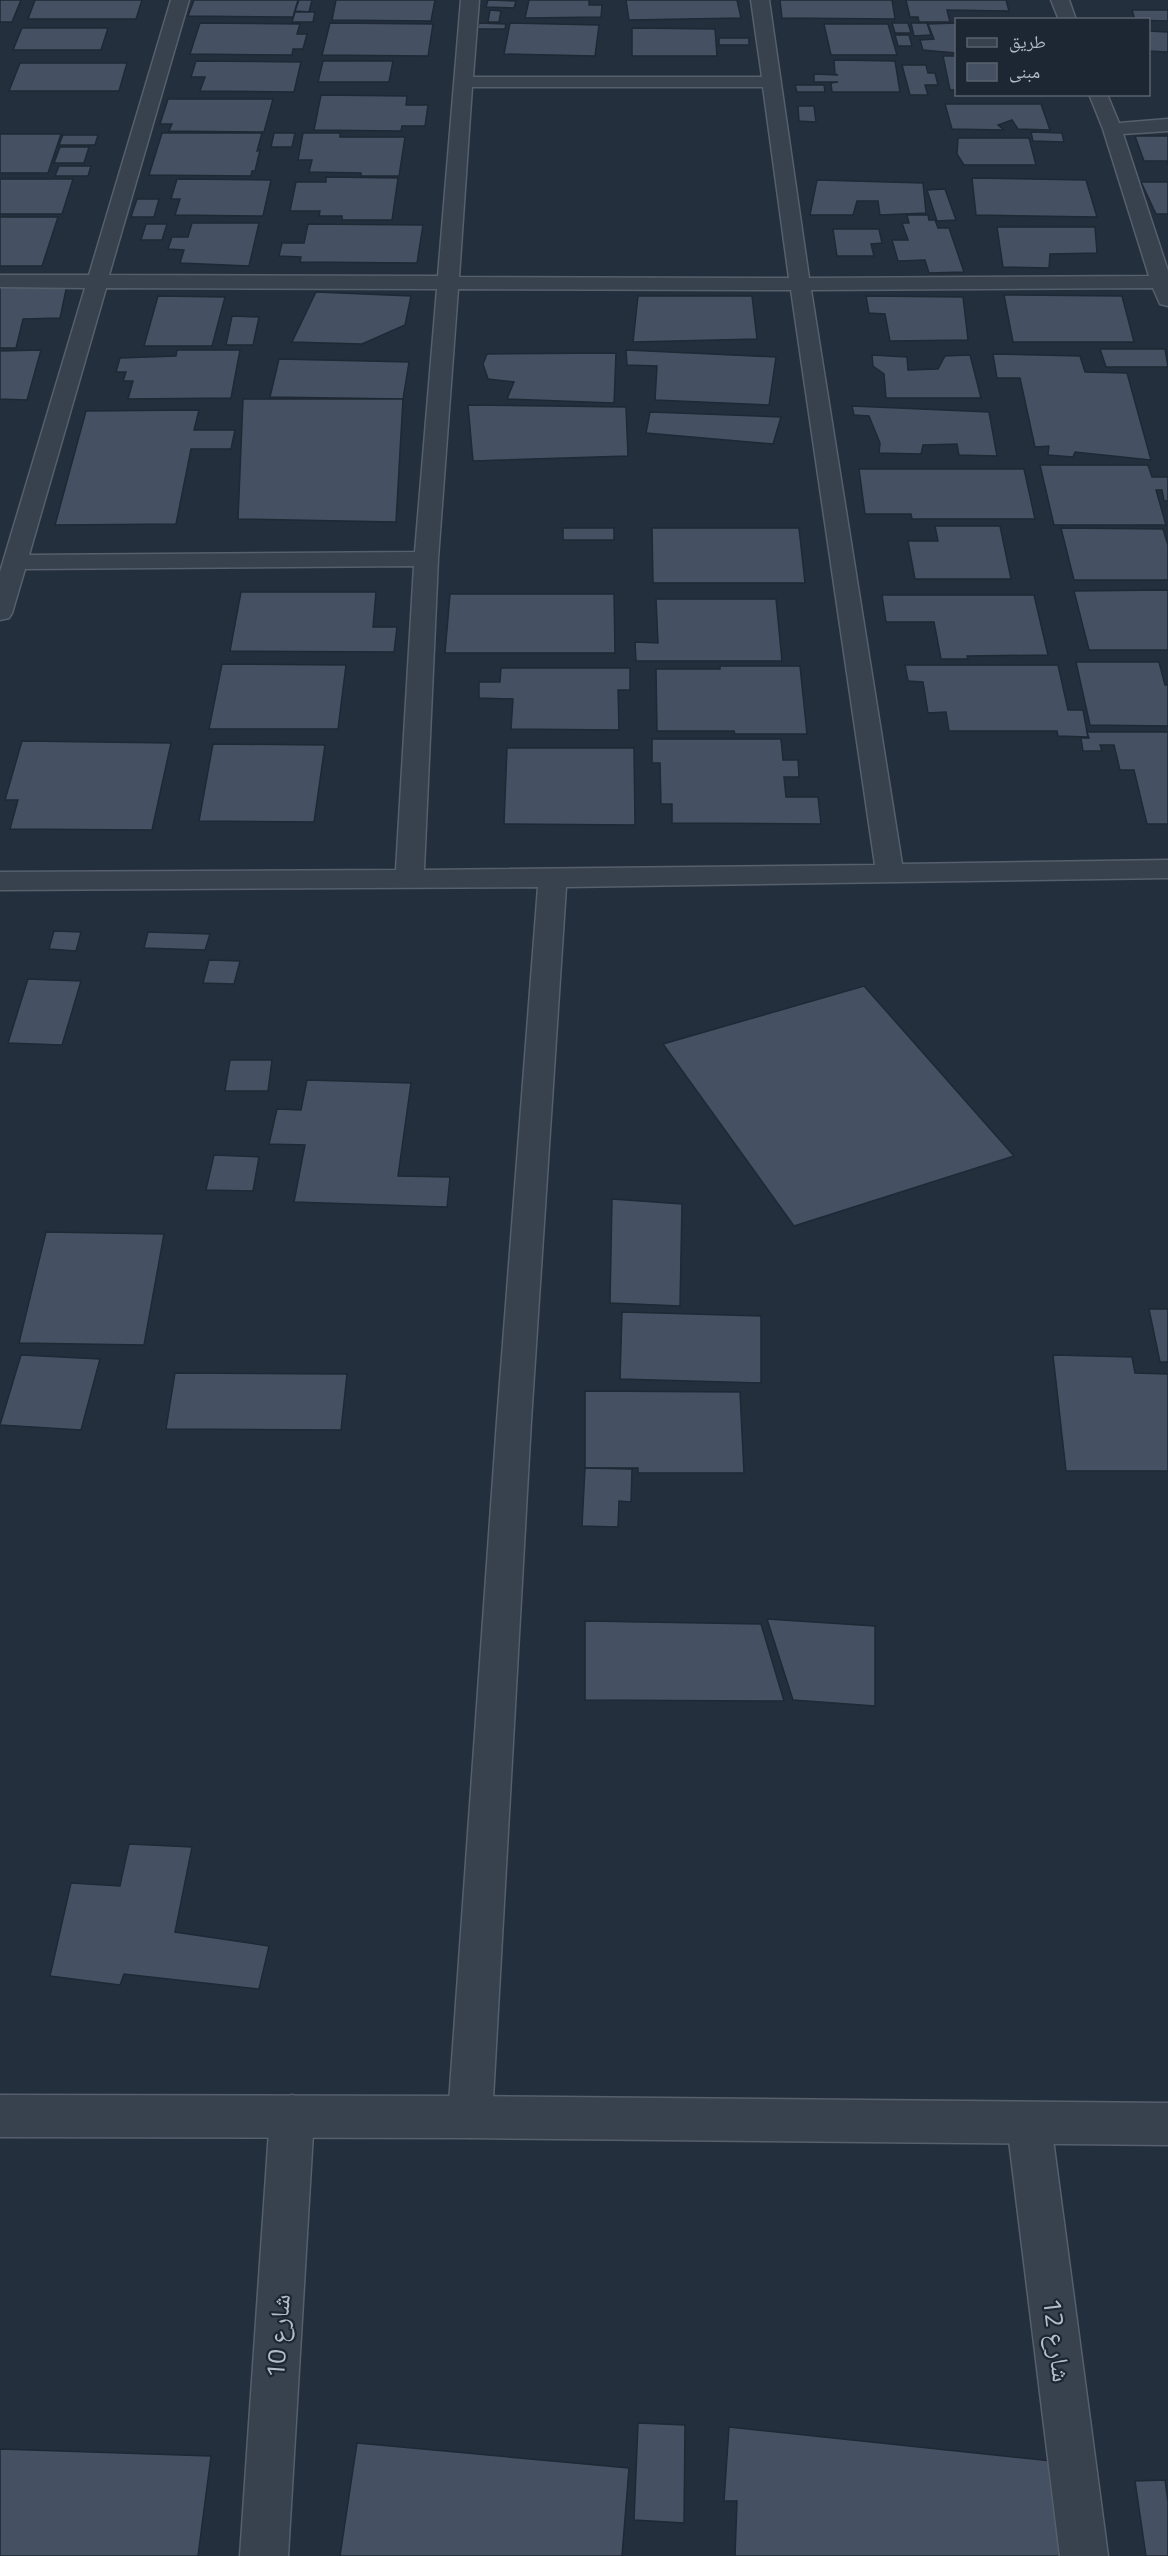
<svg xmlns="http://www.w3.org/2000/svg" width="1168" height="2556" font-family="'Titillium Web','Noto Naskh Arabic',sans-serif">
<style>
.building{fill:#455162;stroke:#1f2835;stroke-width:1.5}
.lines{fill:none;stroke-linecap:round;stroke-linejoin:round}
.minor-casing{stroke:#565f6c;stroke-width:3}
.tertiary-casing{stroke:#565f6c;stroke-width:3}
.minor{fill:#38414e;fill-rule:evenodd}
.tertiary{fill:#38414e;fill-rule:evenodd}
.labels{text-anchor:middle;stroke-width:4.5;stroke-linejoin:round;paint-order:stroke}
.near-street-label{font-size:26px;fill:#b4bcc9;stroke:#1d2633}
</style>
<rect width="100%" height="100%" fill="#242f3e"/>
<g class="building">
<path d="M0,0H21L12,22H0Z"/>
<path d="M35,0H142L136,19H28Z"/>
<path d="M194,0H298L293,17L188,16Z"/>
<path d="M299,0H312L309,12L295,11Z"/>
<path d="M336,0H435L431,21L332,20Z"/>
<path d="M488,0L516,1L514,8L486,7Z"/>
<path d="M529,0H589V5H602L601,17L525,18Z"/>
<path d="M626,0H737L741,18L629,20Z"/>
<path d="M780,0H892L895,19L782,18Z"/>
<path d="M906,0H1006L1009,11L947,10L950,22H919L918,17H910Z"/>
<path d="M490,10L501,11L499,22H488Z"/>
<path d="M1132,10H1168V21L1135,20Z"/>
<path d="M295,12H315L313,22H292Z"/>
<path d="M200,23L300,24L297,34H307L303,49H293L292,55L190,54Z"/>
<path d="M330,23L433,24L428,56L322,55Z"/>
<path d="M479,23L506,24L505,29H477Z"/>
<path d="M510,23L599,25L595,56L504,54Z"/>
<path d="M892,23H908L911,33H895Z"/>
<path d="M911,23H927L931,35L914,36Z"/>
<path d="M956,23V53L923,50L920,40L934,39L928,24Z"/>
<path d="M824,24H888L897,55H831Z"/>
<path d="M22,28H108L101,50H13Z"/>
<path d="M632,28L715,29L717,56H632Z"/>
<path d="M1148,31L1168,32V52L1148,51Z"/>
<path d="M895,35H909L912,46H898Z"/>
<rect x="719" y="38" width="30" height="7"/>
<path d="M943,56H956V90H950Z"/>
<path d="M834,60L895,61L900,92H832L831,83L838,82H814V74L838,75L835,74Z"/>
<path d="M196,61L301,62L294,92L200,91L205,77H191Z"/>
<path d="M323,61H393L389,82H318Z"/>
<path d="M20,63H127L119,91H9Z"/>
<path d="M902,65H926L928,73H935L938,85H925L928,95H910Z"/>
<path d="M795,85H824L825,92H797Z"/>
<path d="M321,95L407,96L406,105H428L425,126H402L401,131L314,130Z"/>
<path d="M168,99H273L264,132L169,131L172,124H160Z"/>
<path d="M945,104H1041L1050,130L1018,129L1012,120L998,125L1004,130L952,129Z"/>
<path d="M798,106H814L816,122L799,121Z"/>
<path d="M1031,132L1062,133L1064,142L1033,141Z"/>
<path d="M162,133H262L257,151L260,150L255,171H252L251,176L149,175Z"/>
<path d="M274,133H295L292,147H271Z"/>
<path d="M303,133H340V137H405L399,176H361V173L309,172L312,160H298Z"/>
<path d="M0,134H61L48,173H0Z"/>
<path d="M63,135H98L95,145H59Z"/>
<path d="M1135,136H1168V165L1167,161H1144Z"/>
<path d="M958,138H1029L1036,165H964L957,154Z"/>
<path d="M60,147H89L84,163H54Z"/>
<path d="M59,166H91L88,176H55Z"/>
<path d="M326,177L398,178L392,220H342V216H319L320,211H290L296,182H326Z"/>
<path d="M972,178L1086,180L1097,217L976,215Z"/>
<path d="M0,179H73L62,214H0Z"/>
<path d="M177,179L271,180L263,216L175,215L180,199H171Z"/>
<path d="M817,180L923,183L926,213L880,215L878,201H857L853,215H810Z"/>
<path d="M1141,182H1168V214H1156Z"/>
<path d="M945,189L956,220L937,221L927,190Z"/>
<path d="M137,199H159L154,217H131Z"/>
<path d="M907,215H928L929,220H935L938,228H949L964,272L929,273L925,260L898,261L892,240H908L902,223H909Z"/>
<path d="M0,217H58L42,266H0Z"/>
<path d="M192,223H259L249,266L180,263L184,250L168,249L172,237H188Z"/>
<path d="M146,224H167L162,240H141Z"/>
<path d="M308,224L423,225L417,263L300,262L301,257L279,256L282,243H304Z"/>
<path d="M997,227H1095L1097,253L1050,254L1049,268L1003,267Z"/>
<path d="M833,229H879L882,243L871,244L874,256H837Z"/>
<path d="M67,285L60,318L23,319L16,348H0V286Z"/>
<path d="M316,292L411,296L405,325L362,344L292,342Z"/>
<path d="M1004,295L1122,296L1134,342H1013Z"/>
<path d="M158,296L225,297L212,346H144Z"/>
<path d="M638,296H752L757,339L633,342Z"/>
<path d="M866,296L963,297L968,340L890,341L885,314L869,313Z"/>
<path d="M232,316L259,317L253,345H226Z"/>
<path d="M1100,349H1165L1168,367H1106Z"/>
<path d="M41,350L27,400L0,399V351Z"/>
<path d="M177,350H240L231,398L128,399L133,381H123L126,372H116L120,358L176,356Z"/>
<path d="M626,350L776,357L769,405L655,400L657,366L627,365Z"/>
<path d="M616,353L614,403L507,399L514,382L488,379L483,364L487,354Z"/>
<path d="M993,354L1080,356L1085,372L1127,373L1151,460L1075,452L1073,457L1048,455L1049,446L1035,447L1020,378H997Z"/>
<path d="M872,355L907,357L908,370L938,369L945,356L970,355L981,398H886L884,374L873,366Z"/>
<path d="M279,359L409,362L403,399L270,397Z"/>
<path d="M243,399H403L396,522L238,519Z"/>
<path d="M468,405L626,407L628,456L473,461Z"/>
<path d="M852,406L989,412L997,456L959,455L957,444L923,445L921,454L879,453L880,443L869,416L854,415Z"/>
<path d="M199,410L194,430H235L231,449H191L176,524L55,525L86,411Z"/>
<path d="M650,412L781,417L773,444L646,433Z"/>
<path d="M1040,465H1148L1152,477H1168V501H1164L1162,490H1156L1166,525H1054Z"/>
<path d="M859,469H1024L1035,519H912L911,514H865Z"/>
<path d="M935,526H1000L1011,579H915L908,541H938Z"/>
<rect x="563" y="528" width="51" height="12"/>
<path d="M652,528H799L805,583H653Z"/>
<path d="M1061,528L1163,529L1168,545V580H1074Z"/>
<path d="M1168,590V650H1089L1074,591Z"/>
<path d="M241,592H376L373,627H397L394,652L230,651Z"/>
<path d="M450,594H614L615,653H445Z"/>
<path d="M882,595H1034L1048,655L967,656L968,659H941L934,622H886Z"/>
<path d="M656,599H776L782,661H636L635,642L658,643Z"/>
<path d="M1076,662H1159L1165,685H1168V726L1090,725Z"/>
<path d="M222,664L346,665L338,729H209Z"/>
<path d="M905,665H1058L1068,710H1083L1088,737L1058,736L1057,731H949L946,712L928,713L923,682L908,681Z"/>
<path d="M720,666H800L807,734H735L734,731H657L656,669H720Z"/>
<path d="M501,668H630V690H618L619,730L511,729L513,699L479,698V682H500Z"/>
<path d="M1087,732H1168V824H1147L1134,770H1120L1114,745H1100L1102,751H1083L1081,738H1089Z"/>
<path d="M652,739H781L783,760H798L799,777H784L786,797H818L821,824L672,823V804H661L660,763H652Z"/>
<path d="M22,741L171,743L152,830L10,829L18,800H5Z"/>
<path d="M213,744L325,745L314,822L199,821Z"/>
<path d="M507,748H634L635,825L504,824Z"/>
<path d="M54,931L81,932L76,951L49,949Z"/>
<path d="M148,932L210,934L205,950L144,948Z"/>
<path d="M209,960L240,961L234,984L203,983Z"/>
<path d="M28,979L81,981L62,1045L8,1043Z"/>
<path d="M864,986L1014,1156L794,1226L663,1044Z"/>
<path d="M230,1060H272L268,1091H225Z"/>
<path d="M307,1080L411,1083L398,1176L450,1177L447,1207L294,1202L305,1145L269,1144L277,1109L301,1110Z"/>
<path d="M214,1155L259,1157L253,1191L206,1190Z"/>
<path d="M612,1199L682,1204L680,1306L610,1303Z"/>
<path d="M46,1232L164,1234L144,1345L19,1343Z"/>
<path d="M1149,1309H1168V1362H1160Z"/>
<path d="M622,1312L761,1316V1383L620,1379Z"/>
<path d="M21,1355L100,1359L81,1430L0,1425Z"/>
<path d="M1053,1355L1132,1357L1135,1373L1168,1374V1471H1066Z"/>
<path d="M175,1373L347,1374L341,1430L166,1429Z"/>
<path d="M585,1391L740,1392L744,1473H638V1468H585Z"/>
<path d="M585,1468L632,1469L631,1502L619,1501L618,1527L582,1526Z"/>
<path d="M767,1619L875,1626V1706L793,1700Z"/>
<path d="M585,1621L761,1624L784,1701L585,1700Z"/>
<path d="M129,1844L192,1847L175,1932L269,1946L259,1989L124,1974L120,1985L50,1976L71,1883L120,1886Z"/>
<path d="M638,2423L685,2425L684,2523L634,2520Z"/>
<path d="M729,2427L1071,2463L1074,2556H735L737,2501H724Z"/>
<path d="M357,2443L629,2468L622,2556H340Z"/>
<path d="M0,2449L211,2456L198,2556H0Z"/>
<path d="M1165,2480L1168,2502V2556H1146L1135,2481Z"/>
</g>
<g class="lines">
<g class="minor-casing">
<g id="minor">
<path d="M171,0H189L109,275L438,276L461,0H479L473,77H762L751,0H769L809,278L1149,276L1103,129L1089,94H1107L1119,123L1168,119V131L1123,134L1168,271V306L1160,304L1153,288L811,290L902,864L1168,860V878L566,887L531,1421L492,2117L485,2132L470,2138L455,2132L448,2117L497,1421L538,887L0,890V872L396,870L414,566L25,569L12,613L9,618L0,620V572L85,288L0,287V275H89ZM472,87H763L789,278L459,277ZM106,288L437,289L415,552L29,555ZM458,289L791,290L875,865L424,870L438,559Z"/>
<path d="M1051,0H1069L1076,20H1059Z"/>
<path d="M292,2095L307,2101L314,2116L288,2556H240L270,2116L277,2101Z"/>
<path d="M1029,2103L1044,2109L1051,2124L1108,2556H1060L1007,2124L1014,2109Z"/>
</g>
</g>
<g class="tertiary-casing">
<path id="tertiary" d="M0,2095L470,2096L1168,2103V2145L470,2138L0,2137Z"/>
</g>
<use href="#minor" class="minor"/>
<use href="#tertiary" class="tertiary"/>
</g>
<g class="labels">
<g class="near-street-label">
<text transform="translate(278 2336) rotate(-86)" y="9">شارع 10</text>
<text transform="translate(1057 2340) rotate(83)" y="9">شارع 12</text>
</g>
</g>
<rect x="955" y="18" width="195" height="78" fill="#1d2633" stroke="#59626f" stroke-width="1.5"/>
<rect x="967" y="38" width="30" height="9" fill="#38414e" stroke="#59626f" stroke-width="1.5"/>
<text x="1009" y="48" font-size="18" fill="#b4bcc9">طريق</text>
<rect x="967" y="63" width="30" height="18" fill="#455162" stroke="#59626f" stroke-width="1.5"/>
<text x="1009" y="78" font-size="18" fill="#b4bcc9">مبنى</text>
</svg>
